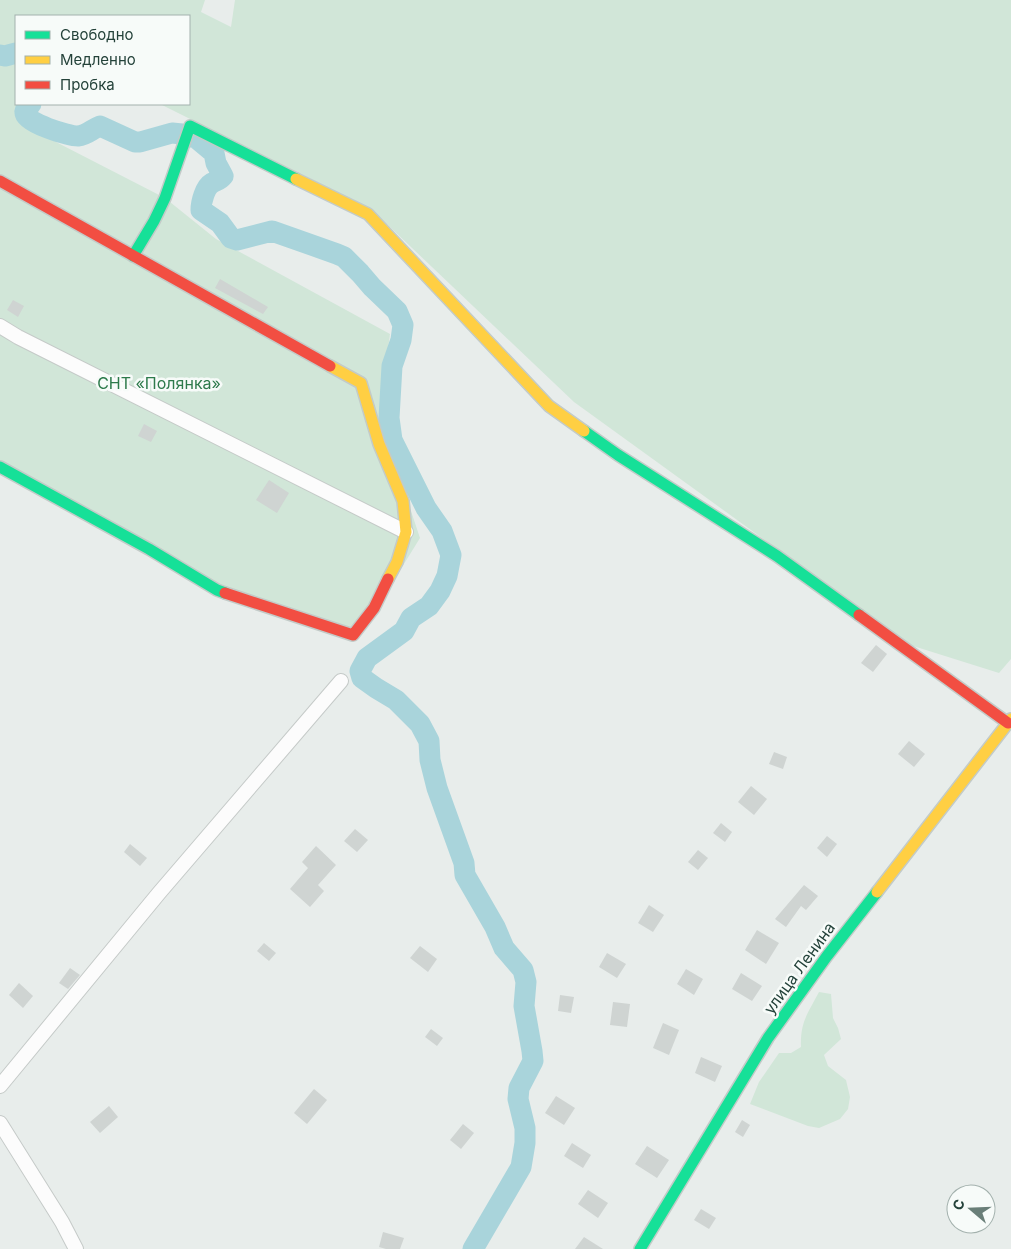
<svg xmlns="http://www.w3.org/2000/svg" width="1011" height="1249" font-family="Inter,sans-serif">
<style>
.green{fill:#d1e6d8}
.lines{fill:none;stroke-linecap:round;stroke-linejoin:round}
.river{stroke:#a9d4db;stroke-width:21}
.building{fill:#cfd4d2}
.street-casing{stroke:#c5cac8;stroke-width:16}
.fast-casing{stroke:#c3cbc8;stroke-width:14}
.slow-casing{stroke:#c3cbc8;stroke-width:14}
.jam-casing{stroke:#c3cbc8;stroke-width:14}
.street{stroke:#fcfcfc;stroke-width:14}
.fast{stroke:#16e098;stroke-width:11}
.slow{stroke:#ffcf43;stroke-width:11}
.jam{stroke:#f24e42;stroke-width:11}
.labels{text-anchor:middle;stroke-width:5;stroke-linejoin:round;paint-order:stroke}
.park-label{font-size:16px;fill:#2d7a4b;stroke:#f7fbf9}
.street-label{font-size:16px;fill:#24423a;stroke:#f7fbf9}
</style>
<rect width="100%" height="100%" fill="#e8edeb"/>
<g class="green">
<path d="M0,0H205L201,12L231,27L235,0H1011V659L999,673L910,645L574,402L371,209L160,104H189V16H16V104H19V123L165,198L216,239L390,334L379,415L420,538L357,640L224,588L0,472Z"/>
<path d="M819,992L831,994L833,1018L838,1028L841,1039L824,1055L828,1066L846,1080L850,1097L848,1109L840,1119L819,1128L808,1126L750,1104L759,1082L779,1053H791L801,1047C800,1022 808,1013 819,992Z"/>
</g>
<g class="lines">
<g class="river">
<path d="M0,55L5,56L16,53"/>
<path d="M31,104C29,106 24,109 25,113C25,123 69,136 78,136C87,135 92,129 100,126L135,142H140L172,133L182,134"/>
<path d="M191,137L196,138L214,153L216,163L223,176C219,181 217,180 212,183C205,187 201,202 201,210L220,223L231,238L237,240L272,231L337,254L344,257L360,273L372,287L397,311L403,325L401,340L392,366L389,418L392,440L426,508L442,531L451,555L447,576L440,591L429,606L411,618L404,631L367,658L360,671L362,678L376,688L396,700L420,724L429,741L430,760L437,788L464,863L465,875L495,927L504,948L523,970L526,982L524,1006L532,1051L533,1061L519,1088L518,1099L525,1128V1143L521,1167L473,1249"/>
</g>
</g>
<g class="building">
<path d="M220,279L268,307L263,314L215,288Z"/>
<path d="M13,300L24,306L18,317L7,310Z"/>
<path d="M144,424L157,431L151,442L138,436Z"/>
<path d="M269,480L289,493L277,513L256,500Z"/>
<path d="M876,645L887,654L873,672L861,663Z"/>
<path d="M909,741L925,754L914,767L898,754Z"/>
<path d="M774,752L787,757L783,769L769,764Z"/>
<path d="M751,786L767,799L754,815L738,802Z"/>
<path d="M721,823L732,832L725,842L713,833Z"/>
<path d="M355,829L368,840L357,852L344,841Z"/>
<path d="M827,836L837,844L827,857L817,848Z"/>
<path d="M130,844L147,858L140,866L124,852Z"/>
<path d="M316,846L336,865L318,885L324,891L310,907L290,889L308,868L302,862Z"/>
<path d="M698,850L708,858L698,870L688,862Z"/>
<path d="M804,885L818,896L806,910L801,906L786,927L775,919Z"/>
<path d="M649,905L664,915L653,932L638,923Z"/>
<path d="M757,930L779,943L766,964L745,950Z"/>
<path d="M264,943L276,953L269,961L257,951Z"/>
<path d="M420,946L437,959L428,972L410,958Z"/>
<path d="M607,953L626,964L617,978L599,967Z"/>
<path d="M70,968L80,975L68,989L59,983Z"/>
<path d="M686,969L703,979L694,995L677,984Z"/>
<path d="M741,973L762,986L752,1001L732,989Z"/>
<path d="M19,983L33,996L23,1008L9,995Z"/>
<path d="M560,995L574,997L571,1013L558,1011Z"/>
<path d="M613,1002L630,1004L627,1027L610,1025Z"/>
<path d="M663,1023L679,1030L669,1055L653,1048Z"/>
<path d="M431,1029L443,1038L437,1046L425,1037Z"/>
<path d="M701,1057L722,1066L715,1082L695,1073Z"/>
<path d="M314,1089L327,1100L307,1124L294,1113Z"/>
<path d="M556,1096L575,1108L564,1125L545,1113Z"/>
<path d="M109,1106L118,1117L100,1133L90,1122Z"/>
<path d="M742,1120L750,1125L743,1137L735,1132Z"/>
<path d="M463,1124L474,1133L461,1149L450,1140Z"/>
<path d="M572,1143L591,1155L583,1168L564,1156Z"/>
<path d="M647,1146L669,1160L657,1178L635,1164Z"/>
<path d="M588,1190L608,1203L598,1218L578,1204Z"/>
<path d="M701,1209L716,1218L709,1229L694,1220Z"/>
<path d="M383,1232L404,1238L400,1249H386L379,1247Z"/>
<path d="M584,1237L603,1249H575Z"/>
</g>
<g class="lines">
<g class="street-casing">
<g id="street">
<path d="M0,326L18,337L406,532"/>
<path d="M0,1086L159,893L341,681"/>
<path d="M0,1123L62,1222L76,1249"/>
</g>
</g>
<g class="fast-casing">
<g id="fast">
<path d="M133,256L154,221L165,198L190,126L296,179"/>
<path d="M584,431L618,455L777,556L859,615"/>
<path d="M0,467L149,549L217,590L225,593"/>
<path d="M640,1249L768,1038L827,956L877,892"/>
</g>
</g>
<g class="slow-casing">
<g id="slow">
<path d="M296,179L368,214L549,406L584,431"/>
<path d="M330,366L361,383L379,444L403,501L406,532L397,562L388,579"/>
<path d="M877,892L1011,719"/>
</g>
</g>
<g class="jam-casing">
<g id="jam">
<path d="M0,181L330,366"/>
<path d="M225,593L353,635L374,608L388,579"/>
<path d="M859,615L1008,723"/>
</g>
</g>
<use href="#street" class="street"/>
<use href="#fast" class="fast"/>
<use href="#slow" class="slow"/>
<use href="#jam" class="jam"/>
</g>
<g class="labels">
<g class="park-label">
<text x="159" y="389">СНТ «Полянка»</text>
</g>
<g class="street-label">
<text transform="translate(799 968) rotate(-54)" y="6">улица Ленина</text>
</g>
</g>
<rect x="15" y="15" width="175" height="90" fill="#f7fbf9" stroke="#a3b1ad"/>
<rect x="25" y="31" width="25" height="8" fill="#16e098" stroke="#a3b1ad"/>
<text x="60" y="40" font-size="15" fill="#24423a">Свободно</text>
<rect x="25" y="56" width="25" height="8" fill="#ffcf43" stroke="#a3b1ad"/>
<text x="60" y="65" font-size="15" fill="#24423a">Медленно</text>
<rect x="25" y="81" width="25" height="8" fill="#f24e42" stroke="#a3b1ad"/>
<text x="60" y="90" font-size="15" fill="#24423a">Пробка</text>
<g transform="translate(971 1209) rotate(289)"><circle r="24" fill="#f7fbf9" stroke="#a3b1ad"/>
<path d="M0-4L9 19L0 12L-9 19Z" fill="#697e78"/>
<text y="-8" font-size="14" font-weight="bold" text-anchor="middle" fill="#24423a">С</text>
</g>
</svg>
